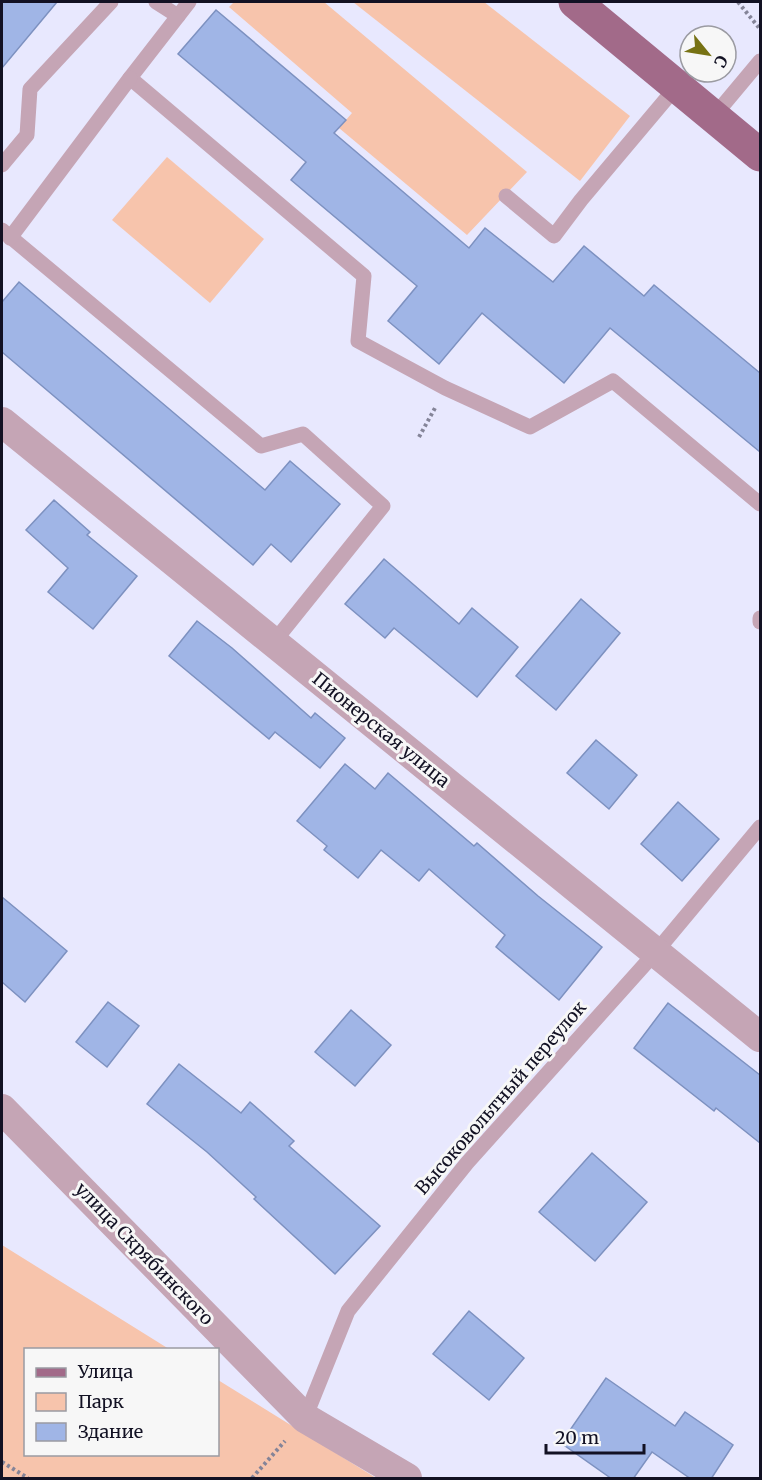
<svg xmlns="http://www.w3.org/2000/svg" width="762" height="1480" font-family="Merriweather,serif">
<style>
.green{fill:#f7c4ac}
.building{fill:#a0b5e6;stroke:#7d91c0;stroke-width:1.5}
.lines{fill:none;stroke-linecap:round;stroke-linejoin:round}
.path{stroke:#848498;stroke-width:4;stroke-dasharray:3 3;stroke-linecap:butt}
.lane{stroke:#c5a5b5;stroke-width:15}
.street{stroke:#c5a5b5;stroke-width:30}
.primary{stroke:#a26a89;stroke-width:33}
.labels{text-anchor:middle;stroke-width:6;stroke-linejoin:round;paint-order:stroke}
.street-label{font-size:18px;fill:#121123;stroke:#f7f7f7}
</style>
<rect width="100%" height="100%" fill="#e8e8fe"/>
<g class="green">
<path d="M234,2H324L527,172L467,235L339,128L352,113L229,7Z"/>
<path d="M353,2H484L630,116L580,181Z"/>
<path d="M167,157L264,239L210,303L112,220Z"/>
<path d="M2,1245L169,1349L26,1350V1454H218V1380L376,1478H2Z"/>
</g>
<g class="building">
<path d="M2,2H57L2,68Z"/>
<path d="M216,10L346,120L334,133L469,248L485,228L553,282L584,246L644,296L654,285L760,373V452L610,328L564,383L482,313L439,364L388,321L417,286L291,180L306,162L178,54Z"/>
<path d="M19,282L265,490L290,461L340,504L291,562L271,544L253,565L2,352V302Z"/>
<path d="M54,500L90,532L87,535L137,576L93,629L48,592L68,568L26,530Z"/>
<path d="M384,559L459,624L472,608L518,647L477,697L394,628L385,638L345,604Z"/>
<path d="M581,599L620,633L556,710L516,676Z"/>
<path d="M197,621L232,648L311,718L315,713L345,738L320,768L275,732L269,739L169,656Z"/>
<path d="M596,740L637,775L609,809L567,773Z"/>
<path d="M345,764L375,789L388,773L474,846L477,843L538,896L602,947L559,1000L496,947L505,935L429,869L419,881L381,850L358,878L324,850L327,846L297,821Z"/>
<path d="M678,802L719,839L682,881L641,844Z"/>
<path d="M2,897L67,951L25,1002L2,982Z"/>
<path d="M108,1002L139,1026L107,1067L76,1042Z"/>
<path d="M668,1003L760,1075V1143L716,1108L714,1111L634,1048Z"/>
<path d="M351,1010L391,1045L355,1086L315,1052Z"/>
<path d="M179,1064L241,1113L250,1102L294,1141L289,1146L380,1226L335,1274L254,1199L256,1197L207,1152L147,1104Z"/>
<path d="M592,1153L647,1202L595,1261L539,1212Z"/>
<path d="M469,1311L524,1358L489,1400L433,1354Z"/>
<path d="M606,1378L675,1426L685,1412L733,1445L711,1479H691L652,1452L633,1479H612L561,1443Z"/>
</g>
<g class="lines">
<g class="path">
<path d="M738,2L760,29"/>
<path d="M419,437L435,408"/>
<path d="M2,1462L28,1478"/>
<path d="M252,1478L285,1441"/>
</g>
<g class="lane">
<path d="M156,2L178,16"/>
<path d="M189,2L130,78L364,276L358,341L445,388L530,427L613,381L760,504"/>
<path d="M714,116L760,61"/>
<path d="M2,165L27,135L30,89L111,2"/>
<path d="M506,196L554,236L581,200L677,86"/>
<path d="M2,230L261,446L303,434L383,506L273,643"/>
<path d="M10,238L130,78"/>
<path d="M760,618V622"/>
<path d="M305,1418L348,1311L467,1163L655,953L760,827"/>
</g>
<g class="street">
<path d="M2,422L760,1037"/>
<path d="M2,1109L305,1418L407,1478"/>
</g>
<path class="primary" d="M575,2L760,155"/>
</g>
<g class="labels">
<g class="street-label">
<text transform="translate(381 730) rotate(39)" y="6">Пионерская улица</text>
<text transform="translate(501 1098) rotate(-49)" y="6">Высоковольтный переулок</text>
<text transform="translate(144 1254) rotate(46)" y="6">улица Скрябинского</text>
</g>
</g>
<rect width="762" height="1480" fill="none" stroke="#121123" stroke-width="6"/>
<rect x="24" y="1348" width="195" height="108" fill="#f7f7f7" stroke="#9b9ba2" stroke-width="1.5"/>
<rect x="36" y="1368" width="30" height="9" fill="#a26a89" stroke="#9b9ba2" stroke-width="1.5"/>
<text x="78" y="1378" font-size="18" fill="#121123">Улица</text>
<rect x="36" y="1393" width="30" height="18" fill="#f7c4ac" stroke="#9b9ba2" stroke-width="1.5"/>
<text x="78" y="1408" font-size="18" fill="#121123">Парк</text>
<rect x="36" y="1423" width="30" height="18" fill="#a0b5e6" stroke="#9b9ba2" stroke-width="1.5"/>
<text x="78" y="1438" font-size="18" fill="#121123">Здание</text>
<g transform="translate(708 54) rotate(120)"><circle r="28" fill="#f7f7f7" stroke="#9b9ba2" stroke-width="1.5"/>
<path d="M0-4.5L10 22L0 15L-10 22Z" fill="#777214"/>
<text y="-9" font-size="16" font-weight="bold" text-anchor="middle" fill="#121123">С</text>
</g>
<path d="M546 1444v9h98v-9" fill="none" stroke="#121123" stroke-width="3"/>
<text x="555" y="1444" font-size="18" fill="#121123" stroke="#f7f7f7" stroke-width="4.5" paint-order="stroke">20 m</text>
</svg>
